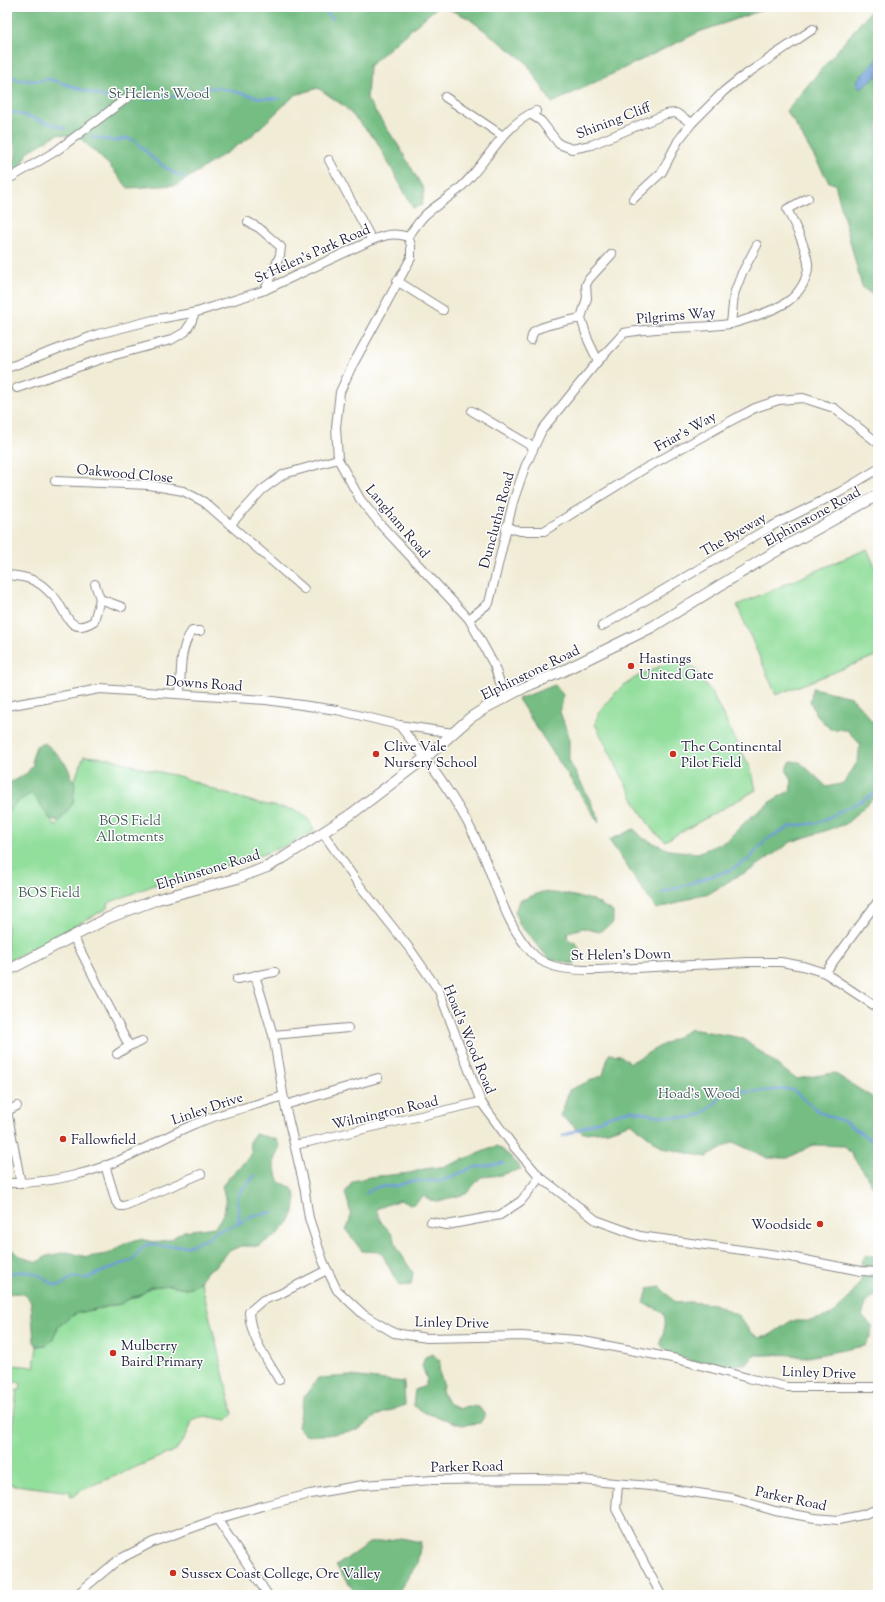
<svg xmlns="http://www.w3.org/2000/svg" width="885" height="1602" font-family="'Sorts Mill Goudy',serif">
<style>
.green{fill:#92de9b;stroke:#5a806b}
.forest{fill:#75bd83;stroke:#4c705f}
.water{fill:#6e9dd7;stroke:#486089}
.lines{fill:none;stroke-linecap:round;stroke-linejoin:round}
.stream{stroke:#6e9dd7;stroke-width:2.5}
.minor-casing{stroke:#8a8788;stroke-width:10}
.tertiary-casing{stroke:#8a8788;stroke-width:12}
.minor{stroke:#fff;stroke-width:8}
.tertiary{stroke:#fff;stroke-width:10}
.poi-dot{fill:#c8321e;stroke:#fff;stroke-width:1.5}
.labels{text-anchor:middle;stroke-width:3;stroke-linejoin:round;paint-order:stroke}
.park-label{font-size:14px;fill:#445a58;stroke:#fff}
.street-label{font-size:14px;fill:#22223b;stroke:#fff}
.poi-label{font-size:14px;fill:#22223b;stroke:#fff;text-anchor:start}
</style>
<rect width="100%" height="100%" fill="#fff"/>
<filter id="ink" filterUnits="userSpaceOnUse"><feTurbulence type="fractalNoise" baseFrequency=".025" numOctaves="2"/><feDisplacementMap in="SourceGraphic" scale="8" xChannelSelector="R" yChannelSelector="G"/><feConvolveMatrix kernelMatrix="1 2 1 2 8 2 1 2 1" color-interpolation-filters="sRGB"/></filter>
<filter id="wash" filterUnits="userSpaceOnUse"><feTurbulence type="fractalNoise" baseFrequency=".012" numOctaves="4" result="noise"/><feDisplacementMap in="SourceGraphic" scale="16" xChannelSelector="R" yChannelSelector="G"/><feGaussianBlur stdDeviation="0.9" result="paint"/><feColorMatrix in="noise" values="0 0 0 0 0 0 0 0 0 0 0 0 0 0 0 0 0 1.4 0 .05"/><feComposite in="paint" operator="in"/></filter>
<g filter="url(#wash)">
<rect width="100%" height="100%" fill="#f1ecd6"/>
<g class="green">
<path d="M867,549L878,573V655L776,695L737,605Z"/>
<path d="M675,660L695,669L711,692L751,769L756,790L665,841L653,831L637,806L595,724C596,713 617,689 627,683C641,673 659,667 675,660Z"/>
<path d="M84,756L109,758L146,769L182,777L220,792L257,803L295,810L309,819L314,831L290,844L256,857L211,871L162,882L108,903V908L7,962V795L31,794L36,798L56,827Z"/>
<path d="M201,1281L233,1414L227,1420L205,1416L193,1419L186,1436L176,1450L80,1491L73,1497L70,1496L71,1492L7,1484V1472L17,1390H20L21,1383L9,1381L11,1365L34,1367L37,1346L46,1345L52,1340L58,1327L66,1320L77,1313L120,1304L133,1297L139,1296L151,1287L170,1285L185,1288L196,1286Z"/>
</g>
<g class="forest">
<path d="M7,7H437L369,66L367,99L398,145L424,190L422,205L413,208L376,140L344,106L318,88L295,95L249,138L177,185L128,188L109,165L80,138L58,134L29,151L19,168L7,173V162L16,158L15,147L7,130Z"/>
<path d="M444,7H771L699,32L552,103L526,62L468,18Z"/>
<path d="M874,7H878V299L862,287L835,184L829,182L794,122L786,111Z"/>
<path d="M555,685L563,695L560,712L569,737V760L598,816L599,823L518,699Z"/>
<path d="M813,688L851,697L867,714L872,722L878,723V794L846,824L791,842L751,870L734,878L710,893L695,896L675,904L656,909L609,840L634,829L643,838L669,850L698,853L726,841L747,820L776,798L790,791L792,781L786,769L791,761L800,762L827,787L844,783L858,761L860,744L847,730L830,729L816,715L810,701Z"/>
<path d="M45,743L57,754L67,766L75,784L73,803L60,821L50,819L36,798L31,794L20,800L7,812V784L26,774L33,765L32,759L36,746Z"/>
<path d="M542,892L564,894L593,900L613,912V923L599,932L583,928L568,932L567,939L576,943L583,956L573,964L549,959L519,924L515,912L519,901Z"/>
<path d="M691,1029L742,1038L796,1079L834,1073L878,1101V1197L867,1176L845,1146L813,1145L788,1158H768L733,1142L707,1157L663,1148L631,1123L608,1131L583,1133L561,1116L569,1090L603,1075L609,1054L620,1055L630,1063Z"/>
<path d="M255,1134L276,1139L280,1147C271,1161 274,1168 280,1182L291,1187L296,1196L294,1212L289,1222L276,1236L257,1246H241L229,1251L214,1267L208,1270L196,1286L185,1288L170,1285L151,1287L139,1296L133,1297L120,1304L77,1313L66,1320L58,1327L52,1340L46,1345L37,1346L34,1342L31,1303C26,1291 18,1293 7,1294V1227L9,1231C9,1233 7,1238 8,1240C10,1255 27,1259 38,1262L47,1256L67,1252L87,1257L108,1254L126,1243L139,1239L155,1242L169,1240L184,1231L215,1227C226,1211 228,1205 222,1186C231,1174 243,1165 252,1153C249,1144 248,1141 255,1134Z"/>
<path d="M497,1146L510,1156L521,1169L501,1175L481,1177L466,1194L438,1201L430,1200L424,1196L412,1205L400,1200L376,1209L381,1222L392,1234L398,1249L413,1273L411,1285L399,1286L381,1252L362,1251L346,1230C354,1217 349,1206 345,1193L353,1181L370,1177L410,1173L424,1169L447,1166Z"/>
<path d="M866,1255L878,1257V1294L867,1301L862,1316L872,1326L871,1337L864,1346L803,1358C791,1352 769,1356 754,1355L748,1363L728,1367L696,1362L668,1354L660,1343C663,1332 671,1317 658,1309C652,1306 650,1308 644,1303L648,1289L660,1287L676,1303L689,1302L714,1304L739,1316L751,1333L759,1338L770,1335L791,1321H810L831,1315L848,1299L861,1281L863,1269L861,1261Z"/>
<path d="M433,1354L440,1361L439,1372L443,1383L442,1391L448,1403L459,1409L467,1406L479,1407L485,1415L480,1423L462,1425L423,1412L413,1405L415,1390L425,1386L427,1379L422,1366L425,1357Z"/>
<path d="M350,1376L404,1382L405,1405L376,1416L358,1430L327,1435H305L298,1427L304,1397L318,1378Z"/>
<path d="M401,1538L421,1542L417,1564L396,1595H357L336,1566L369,1543Z"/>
</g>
<path class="water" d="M878,59V75L861,88L856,85L858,79Z"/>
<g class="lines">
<g class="stream">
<path d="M319,7L323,9L333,19"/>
<path d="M7,74L19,80L37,81L49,79L111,99"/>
<path d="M145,99L166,96L188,97L204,88H221L260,98L279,99"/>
<path d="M7,111C27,115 46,123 65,128"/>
<path d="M92,137L116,141L126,138L134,140L155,160L169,170L184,178"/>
<path d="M662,893L730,870L748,860L767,839L791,826L818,823L878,792"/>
<path d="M563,1136L610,1116L631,1110L652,1115L688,1118L702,1114L715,1104L720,1097L728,1089L735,1088L747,1092L788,1089L794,1091L818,1111L831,1117L844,1121L874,1142L878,1143"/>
<path d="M366,1193L377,1187L397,1186L411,1181H442L472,1168L503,1163"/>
<path d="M238,1223C241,1215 236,1206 238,1198C239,1188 251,1183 255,1175"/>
<path d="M7,1274C18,1271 31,1271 41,1276C46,1279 50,1284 55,1285C62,1288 65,1281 71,1278C76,1276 81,1279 87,1278L121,1264L132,1261L144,1246L150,1244L162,1246H188L209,1238L217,1231L238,1224L251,1216L273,1212"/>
</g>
</g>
</g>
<g filter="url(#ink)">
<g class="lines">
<g class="minor-casing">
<g id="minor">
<path d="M445,97L503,136"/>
<path d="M530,114L541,121L559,144L572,149L591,145L666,114L676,113L692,123"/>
<path d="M329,160L372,240"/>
<path d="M7,180L56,151L131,95"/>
<path d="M633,199L662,172L678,141L692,123L724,91L739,79L813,29"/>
<path d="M248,222L259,228L281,247L280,255L265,290"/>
<path d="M408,237L411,245V258L351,368L340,392L336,427L338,459L360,499L380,524L469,619L494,665L505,697"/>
<path d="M408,237C413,230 419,221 425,215C436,205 449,198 459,189C487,164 501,126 536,111"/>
<path d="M397,281L443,310"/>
<path d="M731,324L734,294L742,273L757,245"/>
<path d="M531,340C532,336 532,333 535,331C541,325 572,320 581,318"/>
<path d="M598,361L588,340L581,318L587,298L586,285L589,279L612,254"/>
<path d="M7,368L98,334L153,320L197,312L265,290L372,240C385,235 395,232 408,237"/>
<path d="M17,388L104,358L171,340L185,332L191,323L195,312"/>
<path d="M472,411L533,447"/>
<path d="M55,481L149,485L183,491L204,502L304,589"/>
<path d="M231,524L262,490L284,474L338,459"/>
<path d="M506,527L520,531H544L644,469L725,424L755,408L779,400L803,398L834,408L878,443"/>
<path d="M7,575C21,576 34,578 45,588C49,592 55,597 58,602C68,618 72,635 94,621L100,599L95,584"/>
<path d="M100,599L122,607"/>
<path d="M469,619L489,603L513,502L525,467L542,430L598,361L624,333C658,326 695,329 730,324C744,321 775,310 787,302C799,294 809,278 808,263C805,244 795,226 787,209L808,198"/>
<path d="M602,626L772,526L840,492L878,469"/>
<path d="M180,694C181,675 179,648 192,631H200"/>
<path d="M7,706L100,689L266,700L337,710L399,725L453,733"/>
<path d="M399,725C427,760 455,796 475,837C494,874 504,926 534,955C550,971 577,970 598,970L748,962H781L803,966L825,973L878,1008"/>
<path d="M323,833L357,882L410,949L439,991L481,1102L514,1147L540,1177L596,1220L640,1236L785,1256L861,1271L878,1272"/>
<path d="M73,936L129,1046"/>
<path d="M825,973L878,901"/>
<path d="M255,975L273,1035L285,1105L304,1186L309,1218L323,1261L337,1290L364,1315L394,1333L427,1338L521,1336L578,1340L677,1359L748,1378L787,1387H878"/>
<path d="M237,979L275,972"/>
<path d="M273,1035L348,1028"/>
<path d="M117,1054L129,1046L142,1041"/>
<path d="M285,1105L378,1078"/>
<path d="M17,1106L7,1111L21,1184"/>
<path d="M295,1145L481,1102"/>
<path d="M105,1165L116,1202L120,1206H124L201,1174"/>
<path d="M7,1183C49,1184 95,1173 133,1154C156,1143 178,1130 202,1121C228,1111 257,1105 283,1096"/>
<path d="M431,1222L447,1225L500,1215L521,1201L540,1177"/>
<path d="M279,1380C267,1359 250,1337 249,1312L263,1300L280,1294L327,1270"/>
<path d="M618,1484L616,1509L661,1595"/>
<path d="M217,1519L268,1595"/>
<path d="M76,1595L118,1560L153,1542L217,1519L262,1506L310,1494L363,1485L433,1480L537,1479L580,1480L650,1486L732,1498L775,1511L815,1518L838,1520L862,1515L878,1509"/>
</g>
</g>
<g class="tertiary-casing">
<path id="tertiary" d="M7,971L108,918L158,899L238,878L267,867L283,858L350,815L425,758L470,718L487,707L525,687L561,672L652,627L773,553L878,495"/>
</g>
<use href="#minor" class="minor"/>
<use href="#tertiary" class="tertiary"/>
</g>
</g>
<g class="poi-dot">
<circle cx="631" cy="666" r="4"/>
<circle cx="376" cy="754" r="4"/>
<circle cx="673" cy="754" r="4"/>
<circle cx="63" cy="1139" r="4"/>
<circle cx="820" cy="1224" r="4"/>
<circle cx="113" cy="1353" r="4"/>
<circle cx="173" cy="1573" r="4"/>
</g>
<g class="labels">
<g class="park-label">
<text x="159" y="98">St Helen's Wood</text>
<text x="130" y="825">BOS Field<tspan x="130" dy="16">Allotments</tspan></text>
<text x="49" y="897">BOS Field</text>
<text x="699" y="1098">Hoad's Wood</text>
</g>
<g class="street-label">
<text transform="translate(613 120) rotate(-21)" y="5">Shining Cliff</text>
<text transform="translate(312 253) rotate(-24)" y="5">St Helen's Park Road</text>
<text transform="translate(676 315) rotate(-5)" y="5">Pilgrims Way</text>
<text transform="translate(685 431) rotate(-29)" y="5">Friar's Way</text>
<text transform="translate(125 473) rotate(5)" y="5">Oakwood Close</text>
<text transform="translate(812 516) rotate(-29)" y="5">Elphinstone Road</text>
<text transform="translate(496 520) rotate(-75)" y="5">Dunclutha Road</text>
<text transform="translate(398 521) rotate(50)" y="5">Langham Road</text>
<text transform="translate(733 534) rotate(-30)" y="5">The Byeway</text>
<text transform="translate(530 672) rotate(-26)" y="5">Elphinstone Road</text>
<text transform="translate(204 683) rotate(4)" y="5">Downs Road</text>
<text transform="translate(208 869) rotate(-17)" y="5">Elphinstone Road</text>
<text transform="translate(621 954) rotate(-1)" y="5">St Helen's Down</text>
<text transform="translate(470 1039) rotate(68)" y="5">Hoad's Wood Road</text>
<text transform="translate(207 1108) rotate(-19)" y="5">Linley Drive</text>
<text transform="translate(385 1112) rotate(-13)" y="5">Wilmington Road</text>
<text transform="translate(452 1322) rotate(1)" y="5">Linley Drive</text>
<text transform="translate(819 1372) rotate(2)" y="5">Linley Drive</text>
<text transform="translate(467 1466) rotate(-1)" y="5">Parker Road</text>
<text transform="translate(791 1498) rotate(12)" y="5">Parker Road</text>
</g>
<g class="poi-label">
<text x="639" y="663">Hastings<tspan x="639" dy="16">United Gate</tspan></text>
<text x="384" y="751">Clive Vale<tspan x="384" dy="16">Nursery School</tspan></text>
<text x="681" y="751">The Continental<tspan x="681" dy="16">Pilot Field</tspan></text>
<text x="71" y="1144">Fallowfield</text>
<text x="812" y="1229" text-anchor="end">Woodside</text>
<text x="121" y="1350">Mulberry<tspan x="121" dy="16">Baird Primary</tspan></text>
<text x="181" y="1578">Sussex Coast College, Ore Valley</text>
</g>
</g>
<rect width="885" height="1602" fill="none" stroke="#fff" stroke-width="24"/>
</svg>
